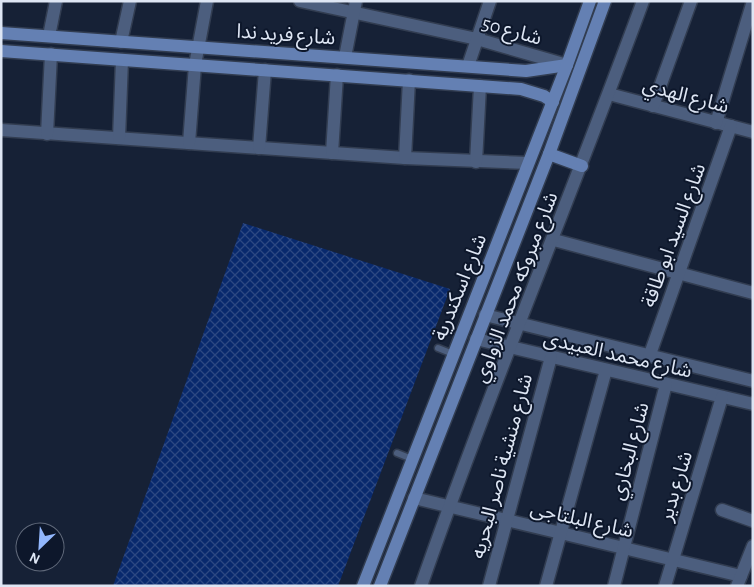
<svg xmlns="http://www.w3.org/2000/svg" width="754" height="587" font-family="'Alegreya Sans','Noto Sans Arabic',sans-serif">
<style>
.building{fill:url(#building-cross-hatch)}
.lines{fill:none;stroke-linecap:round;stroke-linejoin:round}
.lane-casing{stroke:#323d51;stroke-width:9}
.street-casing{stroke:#323d51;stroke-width:15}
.secondary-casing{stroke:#323d51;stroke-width:15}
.lane{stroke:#4c5e7e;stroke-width:6}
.street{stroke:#4c5e7e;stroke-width:12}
.secondary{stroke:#6480b3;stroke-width:12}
.labels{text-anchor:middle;stroke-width:4;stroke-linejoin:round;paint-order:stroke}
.street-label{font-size:20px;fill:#dee6f4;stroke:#0d172b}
</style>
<defs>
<pattern id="building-cross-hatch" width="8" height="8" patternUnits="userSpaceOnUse" patternTransform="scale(1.25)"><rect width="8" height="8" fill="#08296d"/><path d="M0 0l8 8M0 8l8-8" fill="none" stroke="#2c4882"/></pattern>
</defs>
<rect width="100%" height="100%" fill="#162136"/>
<path class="building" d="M243,223L450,289L338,586H113Z"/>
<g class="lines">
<g class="lane-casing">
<g id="lane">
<path d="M438,348L453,354"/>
<path d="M397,453L412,459"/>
</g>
</g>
<g class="street-casing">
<g id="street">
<path d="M300,1L477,39L567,65"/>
<path d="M49,36L56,1"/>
<path d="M121,42L130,1"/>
<path d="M345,57L356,1"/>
<path d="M468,66L490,1"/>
<path d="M609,94L753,132"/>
<path d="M653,106L691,1"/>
<path d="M716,123L753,1"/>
<path d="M1,130L405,158L528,163"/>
<path d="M47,134L51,54"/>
<path d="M119,138L122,60"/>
<path d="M189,143L195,65L207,1"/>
<path d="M259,148L265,70"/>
<path d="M332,153L337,75"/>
<path d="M405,158L409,80"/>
<path d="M476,162L480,86"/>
<path d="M554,240L753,293"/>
<path d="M485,315L753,381"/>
<path d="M476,339L753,404"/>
<path d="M649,357L731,126"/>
<path d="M414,498L741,576"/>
<path d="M722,510L753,521"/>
<path d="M421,586C490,389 571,197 643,1"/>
<path d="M489,586L551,357"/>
<path d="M546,586L606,370"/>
<path d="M614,586L666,384"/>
<path d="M665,586L722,397"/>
<path d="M737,586L753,546"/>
</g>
</g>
<g class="secondary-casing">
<g id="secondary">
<path d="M1,33L526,71L567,65"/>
<path d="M1,51L521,89L544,96L553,102"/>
<path d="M549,154L582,166"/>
<path d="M363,586L567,65L590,1"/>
<path d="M380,586L549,154L605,1"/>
</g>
</g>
<use href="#lane" class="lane"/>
<use href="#street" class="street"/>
<use href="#secondary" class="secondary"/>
</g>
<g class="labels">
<g class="street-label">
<text transform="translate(512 30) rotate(15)" y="7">شارع 50</text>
<text transform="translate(286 34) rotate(4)" y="7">شارع فريد ندا</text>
<text transform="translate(686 95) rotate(15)" y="7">شارع الهدي</text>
<text transform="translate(673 235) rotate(-70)" y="7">شارع السيد ابو طاقة</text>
<text transform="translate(459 287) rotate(-68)" y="7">شارع اسكندرية</text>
<text transform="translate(515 287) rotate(-69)" y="7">شارع مبروكه محمد الزواوي</text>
<text transform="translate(618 354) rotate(13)" y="7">شارع محمد العبيدى</text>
<text transform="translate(629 451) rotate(-75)" y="7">شارع البخاري</text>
<text transform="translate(501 466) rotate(-75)" y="7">شارع منشية ناصر البحريه</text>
<text transform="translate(675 486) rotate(-73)" y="7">شارع بدير</text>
<text transform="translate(582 519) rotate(13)" y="7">شارع البلتاجى</text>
</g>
</g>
<rect width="754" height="587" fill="none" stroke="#dee6f4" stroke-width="5"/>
<g transform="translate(40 547) rotate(205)"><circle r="24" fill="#0d172b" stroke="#616a7b"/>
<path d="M0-4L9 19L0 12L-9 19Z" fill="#92b7fd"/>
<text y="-8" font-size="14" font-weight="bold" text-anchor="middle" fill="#dee6f4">N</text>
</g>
</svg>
